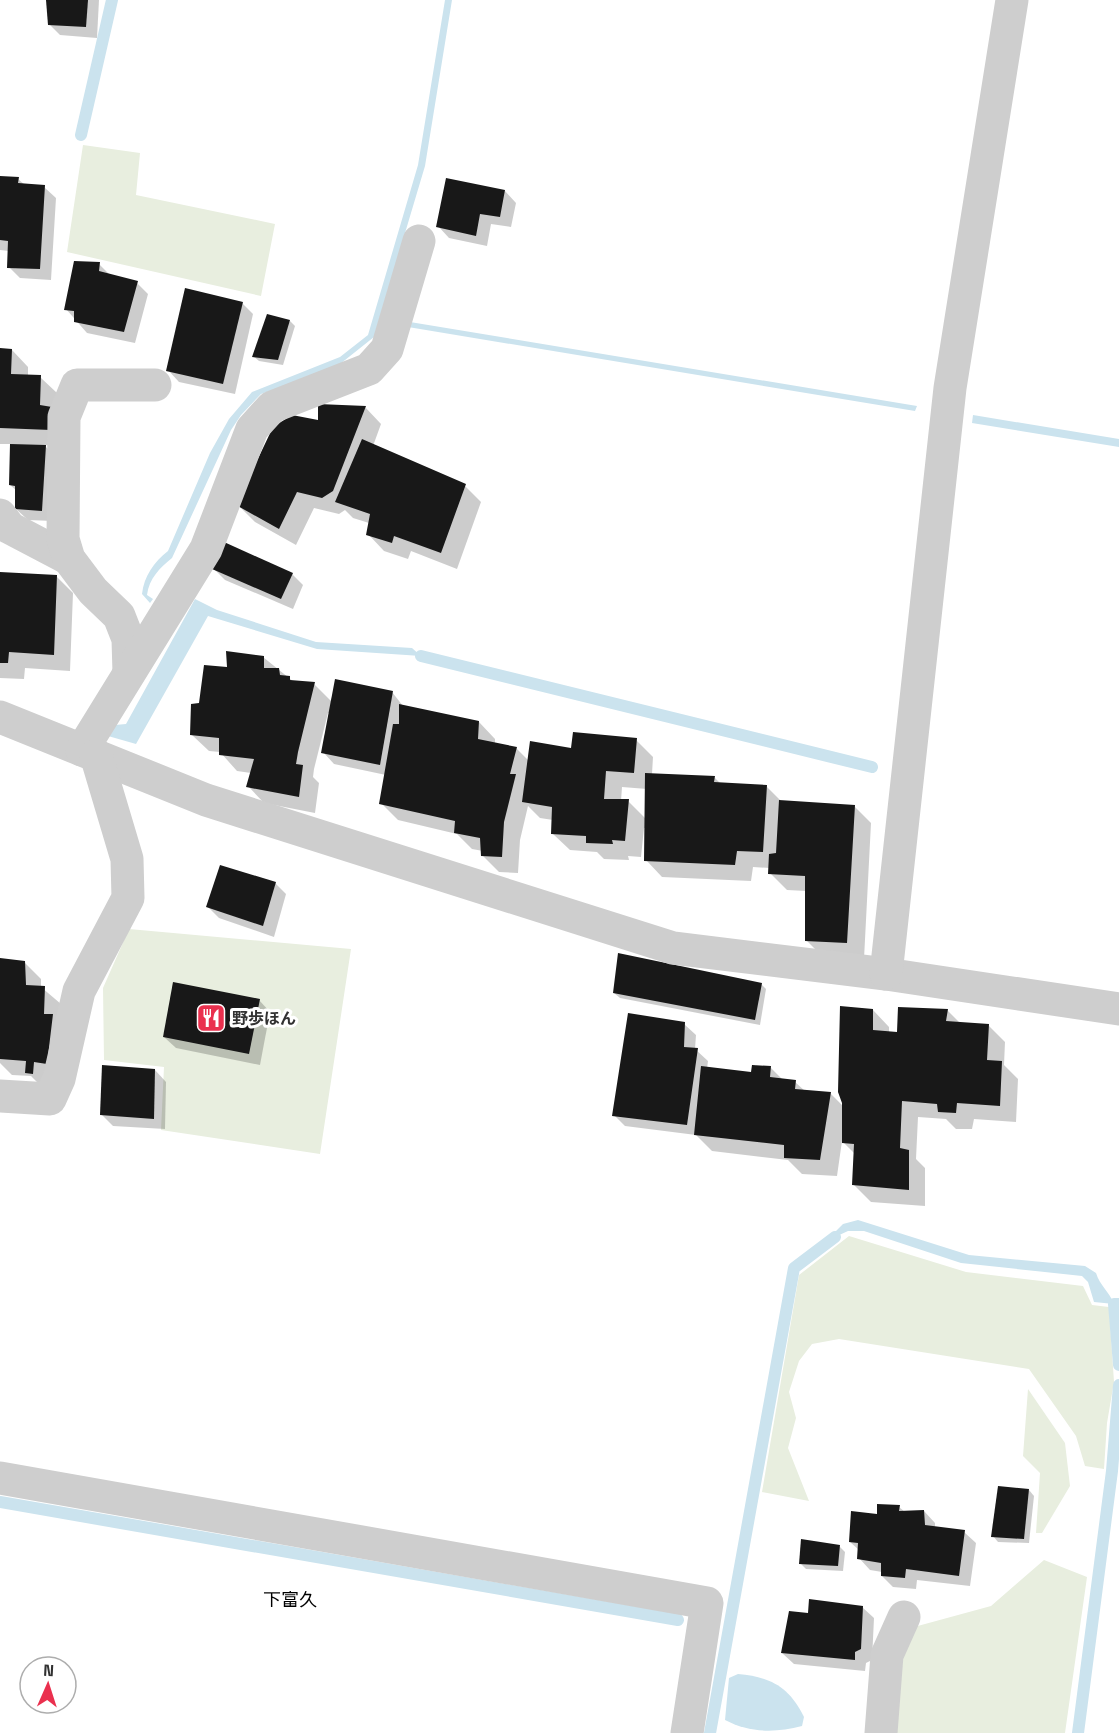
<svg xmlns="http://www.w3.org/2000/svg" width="1119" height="1733" font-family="'Space Grotesk','Noto Sans JP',sans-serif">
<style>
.green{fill:#e8eedf}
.water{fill:#cbe3ee}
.shadow{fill:#0003;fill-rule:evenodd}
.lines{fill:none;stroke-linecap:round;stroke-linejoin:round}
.stream{stroke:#cbe3ee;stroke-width:12}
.building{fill:#181818}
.minor{stroke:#cecece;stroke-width:33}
.labels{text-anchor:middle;stroke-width:6;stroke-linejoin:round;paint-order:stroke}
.poi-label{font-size:16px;font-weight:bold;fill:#313131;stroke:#fff;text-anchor:start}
.neighbourhood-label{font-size:18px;fill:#000;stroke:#fff}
</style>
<rect width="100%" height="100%" fill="#fff"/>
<g class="green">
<path d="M83,145L140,153L136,195L275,224L261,296L67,252Z"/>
<path d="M129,929L351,949L320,1154L161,1130L164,1067L104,1060L103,988Z"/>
<path d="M849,1236L966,1272L1083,1286L1092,1305L1109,1307L1114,1382L1107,1423L1104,1469L1085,1466L1076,1436L1029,1369L839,1339L812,1344L799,1361L789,1392L796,1418L788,1448L809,1501L762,1492L799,1275Z"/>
<path d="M1028,1389L1065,1443L1070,1486L1042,1533H1036L1040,1473L1023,1456Z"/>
<path d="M1044,1560L1087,1577L1065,1733H895L899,1667L914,1627L991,1606Z"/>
</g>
<g class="water">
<path d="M445,0H452L425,166L374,337L335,368L261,394L241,415L231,430L172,558C160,568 149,578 147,595L153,599L150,603L142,594C144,576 154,562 168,551L210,453L229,419L252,392L340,357L368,335L418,165Z"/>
<path d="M410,322L917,406L915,411L408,327Z"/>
<path d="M973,415L1119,439V447L972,423Z"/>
<path d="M195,599L217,610L316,642L412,648L421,656L317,649L208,616L136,744L108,736L115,725L126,724Z"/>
<path d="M858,1220L969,1255L1085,1266L1096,1273C1100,1286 1109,1291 1114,1304L1094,1302L1088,1282L1082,1276L961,1263L864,1231H848L835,1237L832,1235L843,1224Z"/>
<path d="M738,1674C771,1677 789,1687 804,1717L802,1726C775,1733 750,1733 725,1720L729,1678Z"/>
</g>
<g class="shadow">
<path d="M47,0H99L97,38L60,35L49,24Z"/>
<path d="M0,178L18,179L25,185L44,187L56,198L51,280L20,278L9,267V251L0,250Z"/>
<path d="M505,191L516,203L511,227L491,224L487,246L449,238L438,226Z"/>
<path d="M99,264L111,276L137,283L148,294L135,343L87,333L66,309Z"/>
<path d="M242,303L253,314L235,394L179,382L168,370Z"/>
<path d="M290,321L295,326L283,365L259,361L253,356Z"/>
<path d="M0,349L12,350L28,367V376L40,377L57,393L67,446L44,445L57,458L53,521L28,520L16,509L17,491L10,485L12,444H0Z"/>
<path d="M365,407L381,424L373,446L465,486L481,502L457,569L411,551L408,559L384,551L368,534L369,523L353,518L345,510L339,514L314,508L296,545L255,522L238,505L319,422Z"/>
<path d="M213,568L292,574L303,585L293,609L225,580Z"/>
<path d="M0,574L57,577L73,593L70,671L25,668L24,679L0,678Z"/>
<path d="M263,657L294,682L314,684L332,702L392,692L403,706L479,722L495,739V744L516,748L529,761L572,750L636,740L653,757L652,774L715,778L721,784L766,786L782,802L855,807L871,823L864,959L823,957L807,941L806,891L787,890L770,873V868L753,867L751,881L662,877L646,860V828H644L641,857L628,856L629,860L604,859L597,852L570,850L553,834V820L540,818L528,806L520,840L518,873L499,872L483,856V851L472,849L457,834L398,820L381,803L386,775L334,764L323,752L330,713H328L314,769L313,777L319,783L315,813L264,803L248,786L251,773L237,771L220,752L209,751L192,735L201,704L229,669ZM622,787L647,789L646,819L628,801H621Z"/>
<path d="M275,883L286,894L274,937L219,918L208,907Z"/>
<path d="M0,959L24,962L41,979V987L61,1004L44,1089L31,1076L12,1075L0,1063Z"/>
<path d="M761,984L766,989L760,1025L620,998L614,993Z"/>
<path d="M259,1000L270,1012L260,1065L176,1048L164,1037Z"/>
<path d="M873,1010L889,1027V1032L899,1033L947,1010L961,1024L988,1025L1005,1042L1004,1065L1018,1079L1016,1122L974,1119L972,1129H956L946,1119L918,1117L916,1159L925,1168V1206L871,1202L854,1185L855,1154L842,1141L837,1176L802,1174L788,1160L712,1151L696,1135L625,1126L614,1115L684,1024L696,1035L695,1049L708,1061L707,1069L753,1074L770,1067L783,1080L795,1082L805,1091L830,1093L844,1107Z"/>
<path d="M155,1070L166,1082L165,1129L113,1126L101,1114Z"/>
<path d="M1029,1490L1034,1496L1029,1543L998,1542L993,1536Z"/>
<path d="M899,1507L905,1512L924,1511L935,1523V1528L964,1532L976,1543L970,1586L917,1580L916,1589L893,1587L882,1576V1572L870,1570L859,1558V1550L850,1542L878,1516Z"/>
<path d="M840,1547L845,1552L843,1571L806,1569L801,1564Z"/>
<path d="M862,1607L874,1618L872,1660L866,1663L865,1671L794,1664L782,1653L809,1615Z"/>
</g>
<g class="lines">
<g class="stream">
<path d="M81,135L112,0"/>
<path d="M421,656L872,767"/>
<path d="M1119,1304H1114L1119,1365"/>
<path d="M0,1502L678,1620"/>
<path d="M710,1733L794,1268L835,1237"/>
<path d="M1078,1733L1112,1471L1119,1385"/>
</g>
</g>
<g class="building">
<path d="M46,0H88L86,27L48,25Z"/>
<path d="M0,176L19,177L18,183L45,185L40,269L7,268L8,241L0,240Z"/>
<path d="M446,178L505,190L500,217L480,214L476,236L436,227Z"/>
<path d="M74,261L100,262L99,271L138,281L124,332L74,322V311L64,310Z"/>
<path d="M185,288L243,302L223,384L166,371Z"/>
<path d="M267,314L290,320L278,360L252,357Z"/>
<path d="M0,348L12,349L11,374L41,375L40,405L52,407L51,430L0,428Z"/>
<path d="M318,404L366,406L333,491L322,498L297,492L279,529L236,505L273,427L292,415L318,420Z"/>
<path d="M362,439L466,484L441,553L394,536L392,543L366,535L370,514L335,502Z"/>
<path d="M10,444L46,445L42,511L15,509V486L9,485Z"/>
<path d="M224,542L293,573L281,599L212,569Z"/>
<path d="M0,572L57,575L54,655L9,652L8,663H0Z"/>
<path d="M226,651L264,656V668H279L280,675L290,676V680L315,682L298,752L296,764L303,765L299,797L246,787L254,759L219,755V738L190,735L191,704L199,703L204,665L227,667Z"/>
<path d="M335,679L393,691L380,765L321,753Z"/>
<path d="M399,704L479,721L478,739L517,747L510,774H516L504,822L502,857L481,856L480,838L454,833L455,821L379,804L393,724H399Z"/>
<path d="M573,732L637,738L634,773L606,771L604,799H629L625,841L612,840L613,844L586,843V836L551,834L552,807L522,802L530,741L571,748Z"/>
<path d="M645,773L715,776L714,782L767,785L763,852L737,851L735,865L644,861Z"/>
<path d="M779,800L855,805L847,943L805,941V876L768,874L769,854L776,853Z"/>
<path d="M220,865L276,882L263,926L206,907Z"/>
<path d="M618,953L762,983L755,1020L613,993Z"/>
<path d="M0,958L25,961L26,985L45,986L44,1014H53L47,1064L34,1062L33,1074L25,1073L26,1061L0,1059Z"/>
<path d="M173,982L260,999L249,1054L163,1037Z"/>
<path d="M840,1006L873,1009V1030L897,1032L898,1007L948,1009L946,1021L989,1024L987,1060L1002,1061L1000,1106L957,1103L956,1113L938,1112L937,1104L902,1101L900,1148L909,1150V1190L852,1185L854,1144L842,1143V1103L838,1092Z"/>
<path d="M628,1013L685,1022L684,1047L698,1048L687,1125L612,1116Z"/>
<path d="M102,1065L155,1069L154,1119L100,1115Z"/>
<path d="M752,1065L771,1066L770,1077L796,1080L795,1089L831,1092L820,1160L784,1158V1145L694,1135L701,1066L751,1072Z"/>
<path d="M998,1486L1029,1489L1024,1539L991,1537Z"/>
<path d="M877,1504L900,1505L899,1511L924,1510L925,1525L965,1530L959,1576L906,1569L905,1578L881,1576V1563L857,1559L858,1543L849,1542L851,1511L877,1514Z"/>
<path d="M801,1539L840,1545L838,1566L799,1564Z"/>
<path d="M809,1599L863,1606L861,1649L855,1652V1660L781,1653L789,1611L808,1613Z"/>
</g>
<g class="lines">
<g class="minor">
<path d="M0,515L10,528L69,559"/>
<path d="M129,673L128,639L119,616L93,591L69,559L63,539L64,417L77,385H155"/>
<path d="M0,717L206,800L673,948L886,974L1119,1009"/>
<path d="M82,750L206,549L252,429L272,407L369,369L387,349L419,241"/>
<path d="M886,974L950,388L1012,0"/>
<path d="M0,1096L50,1099L59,1079L79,991L128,898L127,859L96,755"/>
<path d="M0,1478L707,1603L687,1733"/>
<path d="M881,1733L887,1655L904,1617"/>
</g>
</g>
<defs>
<g id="restaurant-square" transform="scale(1.5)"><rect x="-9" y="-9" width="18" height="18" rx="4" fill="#ea304e" stroke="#fff"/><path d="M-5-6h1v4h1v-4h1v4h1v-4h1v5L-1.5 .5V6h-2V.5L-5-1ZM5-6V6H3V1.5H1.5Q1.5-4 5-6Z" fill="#fff"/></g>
</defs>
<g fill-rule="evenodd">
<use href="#restaurant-square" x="211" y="1018"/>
</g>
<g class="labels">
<g class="poi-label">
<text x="232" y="1024">野歩ほん</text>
</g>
<g class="neighbourhood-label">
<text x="290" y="1606">下富久</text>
</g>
</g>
<g transform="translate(48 1685) rotate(3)"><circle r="28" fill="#ffffff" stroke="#adadad" stroke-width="1.5"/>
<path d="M0-4.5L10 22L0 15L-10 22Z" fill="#ea304e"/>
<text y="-9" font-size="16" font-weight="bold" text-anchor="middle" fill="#313131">N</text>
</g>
</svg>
